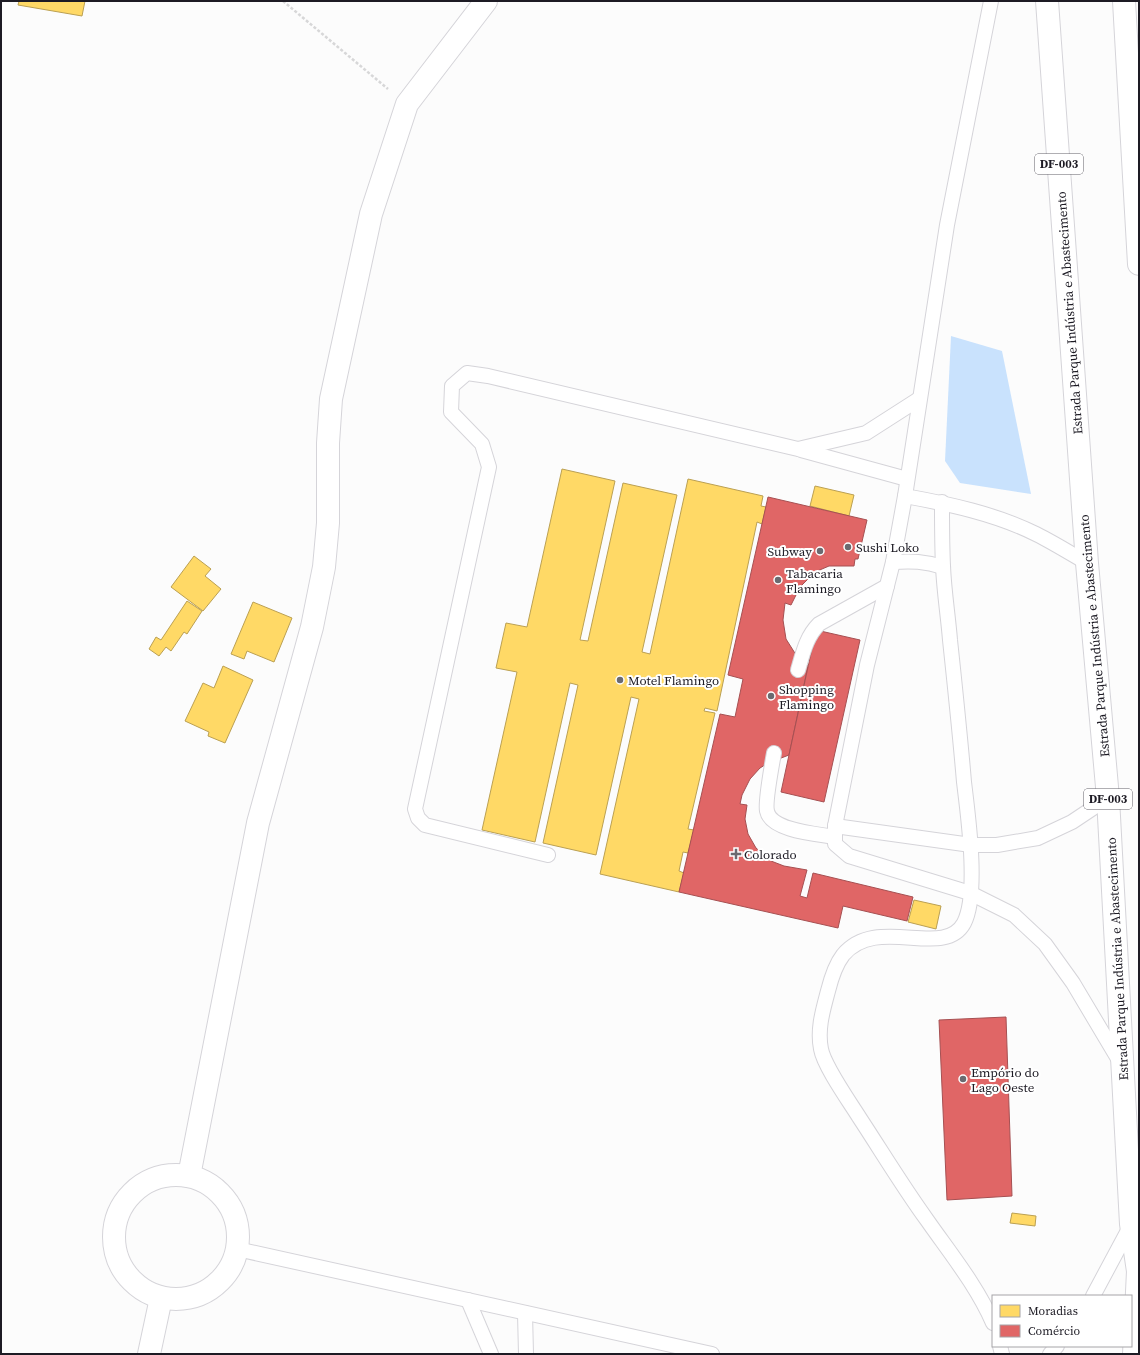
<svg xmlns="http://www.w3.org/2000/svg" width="1140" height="1355" font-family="'Source Serif 4',serif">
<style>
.water{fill:#c9e2fd}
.homes{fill:#ffd966;stroke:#bba052}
.shops{fill:#e06666;stroke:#a65052}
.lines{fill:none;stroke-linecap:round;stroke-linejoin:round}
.service-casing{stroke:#d5d4d9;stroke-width:16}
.minor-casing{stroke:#d5d4d9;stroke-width:24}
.trunk-casing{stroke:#d5d4d9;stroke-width:24}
.path{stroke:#d7d7d8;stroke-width:2.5;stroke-dasharray:3 2;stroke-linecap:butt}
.service{stroke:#fff;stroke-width:14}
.minor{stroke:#fff;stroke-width:22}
.trunk{stroke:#fff;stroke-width:22}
.poi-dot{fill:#6b6a70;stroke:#fff;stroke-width:1.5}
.labels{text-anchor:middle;stroke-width:4;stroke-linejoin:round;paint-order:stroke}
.shield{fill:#fff;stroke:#615f66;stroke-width:1}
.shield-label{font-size:12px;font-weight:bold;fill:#1d1b24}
.street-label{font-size:13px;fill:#1d1b24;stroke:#fff}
.poi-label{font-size:13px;fill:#1d1b24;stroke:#fff;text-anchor:start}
</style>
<rect width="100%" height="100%" fill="#fcfcfc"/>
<path class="water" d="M951,336L1002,351L1031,494L960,483L945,461Z"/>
<g class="homes">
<path d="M19,1H85L82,16L18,5Z"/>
<path d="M562,469L615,481L580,640L588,641L623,483L677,495L642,652L650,654L688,479L763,496L761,506L766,507L762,524L757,522L717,711L705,708L704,711L715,713L688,829L694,830L688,853L683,852L679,871L684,873L679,892L600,874L639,699L631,697L596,855L543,843L578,685L570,683L535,842L482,830L517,672L496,668L506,623L527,627Z"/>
<path d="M815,486L854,495L849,516L810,506Z"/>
<path d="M194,556L211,569L205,576L221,589L203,611L171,587Z"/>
<path d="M187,601L202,611L187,634L184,632L171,651L166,647L159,656L149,649L156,637L161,640Z"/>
<path d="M253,602L292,618L274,662L247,651L244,659L231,654Z"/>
<path d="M223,666L253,680L225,743L208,736L209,732L185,721L203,683L214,688Z"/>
<path d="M914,900L941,906L936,929L908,922Z"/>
<path d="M1012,1213L1036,1216L1035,1226L1010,1223Z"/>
</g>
<g class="shops">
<path d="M768,497L867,520L858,559H855L854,566H829L815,572L800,587L791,605L785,603L783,620L786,639L798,658L808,666L789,755L768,763L760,768L750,779L742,795L740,804L747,805L745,819L748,834L756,848L771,861L784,866L807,870L800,896L807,898L813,873L913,897L907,921L843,906L838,928L679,892L720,714L735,717L743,679L728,675Z"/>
<path d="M816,630L860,640L824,802L781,792Z"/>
<path d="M1006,1017L1012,1196L947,1200L939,1020Z"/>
</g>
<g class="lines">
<g class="service-casing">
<g id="service">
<path d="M991,1L947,225L905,496C949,504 996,514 1036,534C1054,543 1070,553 1087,563"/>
<path d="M801,450L907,479"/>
<path d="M905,496L893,562L867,665L835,826V844L849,856L970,893L1014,915L1045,944L1073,983L1120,1062"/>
<path d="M942,502C942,524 942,545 943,566C944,591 948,615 950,640C955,687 960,734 964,782C968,815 979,894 964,923C944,960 877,914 843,955C836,964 831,979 828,991C823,1010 817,1029 821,1049C824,1066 849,1101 859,1117C882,1152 903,1187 927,1220C950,1253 977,1286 993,1323"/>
<path d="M893,562C911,561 925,561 943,567"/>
<path d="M798,670C803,653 806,637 819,624L887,586"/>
<path d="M774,753C772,764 765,803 767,811C771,831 818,834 835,837"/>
<path d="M835,826L971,845H997L1038,838L1072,822L1108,798"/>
<path d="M548,855L425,825L418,818L415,809L489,467L482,444L451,412L452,386L467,373L488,376L798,449L866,433L919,399"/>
<path d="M237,1249L712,1354"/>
<path d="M1093,1296L1131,1225"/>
<path d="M468,1300L491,1354"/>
<path d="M525,1313L526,1354"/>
<path d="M1000,1346L1002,1354"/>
<path d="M1050,1354L1057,1346"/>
</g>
</g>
<g class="minor-casing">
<g id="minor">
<circle cx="176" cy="1237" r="62"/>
<path d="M189,1176L258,823L312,627L324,567L328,523V443L331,399L371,214L407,104L486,1"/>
<path d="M149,1354L161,1298"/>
</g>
</g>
<g class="trunk-casing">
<g id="trunk">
<path d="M1047,1L1087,563L1108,798L1131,1224L1139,1278"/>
<path d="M1124,1L1139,264"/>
<path d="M1134,1354L1138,1271"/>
</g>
</g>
<path class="path" d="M283,1L388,89"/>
<use href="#service" class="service"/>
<use href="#minor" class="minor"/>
<use href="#trunk" class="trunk"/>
</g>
<g class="poi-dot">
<circle cx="848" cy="547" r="4"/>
<circle cx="820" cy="551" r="4"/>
<circle cx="778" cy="580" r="4"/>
<circle cx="620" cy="680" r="4"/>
<circle cx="771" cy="696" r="4"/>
<path d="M734 848h4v4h4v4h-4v4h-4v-4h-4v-4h4z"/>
<circle cx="963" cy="1079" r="4"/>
</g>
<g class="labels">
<g class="shield">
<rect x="1035" y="154" width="48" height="20" rx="3"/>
<rect x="1084" y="789" width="48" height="20" rx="3"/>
</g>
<g class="shield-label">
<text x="1059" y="168">DF-003</text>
<text x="1108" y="803">DF-003</text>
</g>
<g class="street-label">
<text transform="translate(1069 313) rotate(-94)" y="5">Estrada Parque Indústria e Abastecimento</text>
<text transform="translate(1094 636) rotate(-95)" y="5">Estrada Parque Indústria e Abastecimento</text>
<text transform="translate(1117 959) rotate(-93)" y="5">Estrada Parque Indústria e Abastecimento</text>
</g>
<g class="poi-label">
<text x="856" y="552">Sushi Loko</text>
<text x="812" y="556" text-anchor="end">Subway</text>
<text x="786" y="578">Tabacaria<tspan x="786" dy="15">Flamingo</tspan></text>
<text x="628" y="685">Motel Flamingo</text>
<text x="779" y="694">Shopping<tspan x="779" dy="15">Flamingo</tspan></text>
<text x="744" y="859">Colorado</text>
<text x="971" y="1077">Empório do<tspan x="971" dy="15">Lago Oeste</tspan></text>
</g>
</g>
<rect width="1140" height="1355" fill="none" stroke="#1d1b24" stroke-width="4"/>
<rect x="992" y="1295" width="140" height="52" fill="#ffffff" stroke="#a5a4a7"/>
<rect x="1000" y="1305" width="20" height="12" fill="#ffd966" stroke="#a5a4a7"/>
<text x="1028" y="1315" font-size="12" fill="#1d1b24">Moradias</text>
<rect x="1000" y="1325" width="20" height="12" fill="#e06666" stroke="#a5a4a7"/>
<text x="1028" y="1335" font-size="12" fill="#1d1b24">Comércio</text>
</svg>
